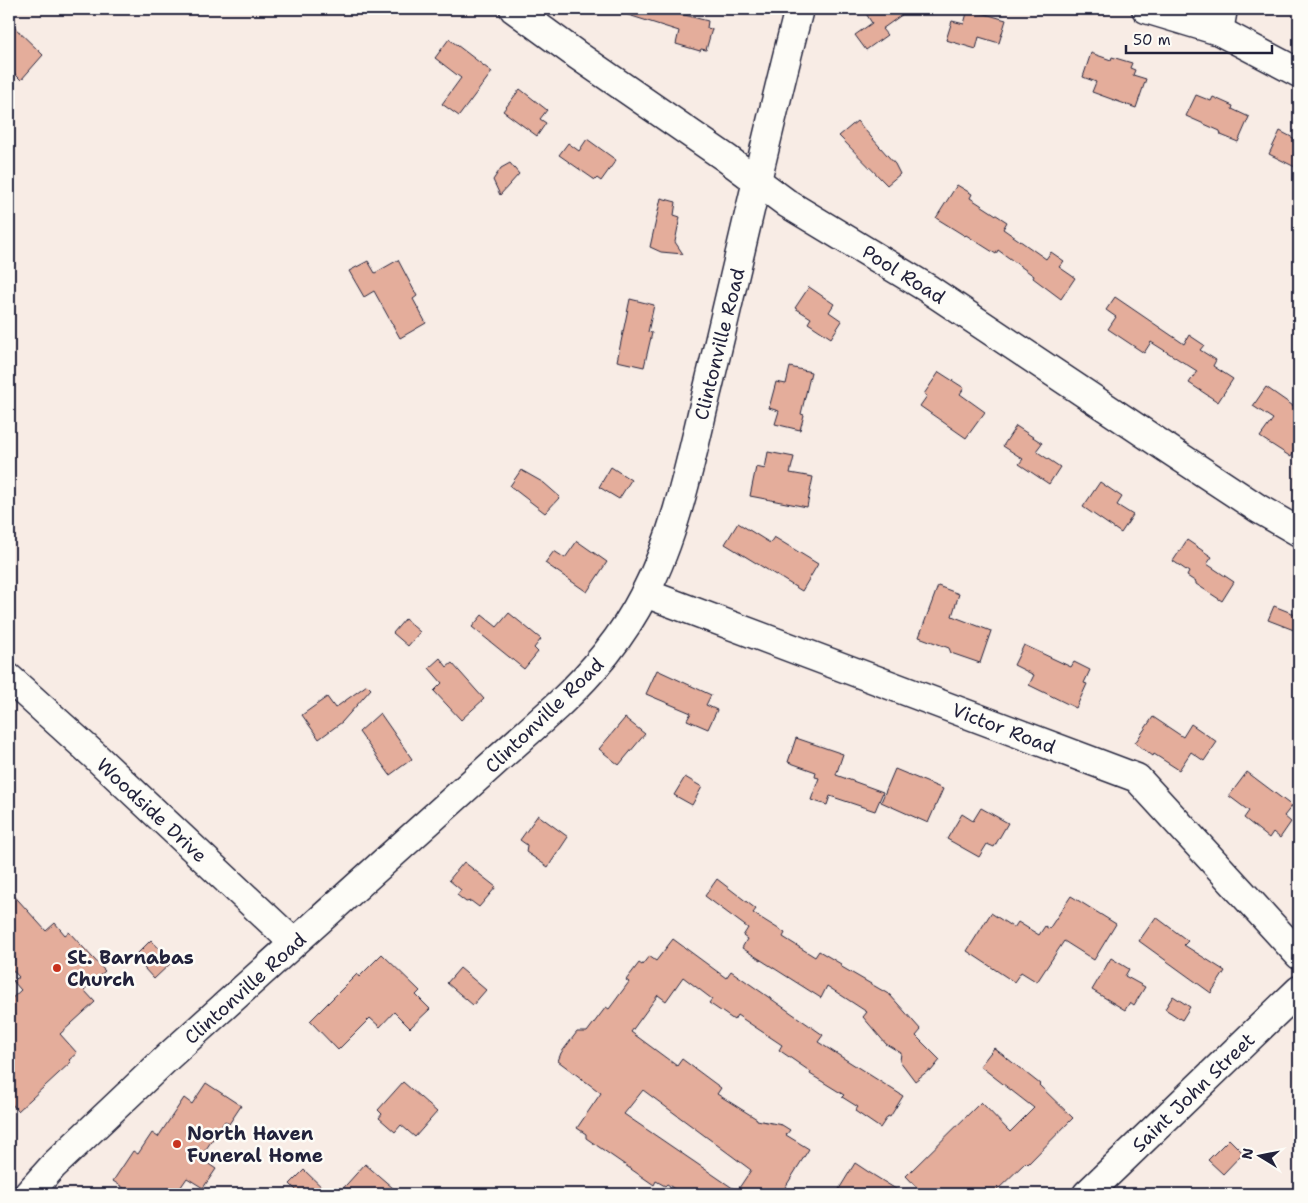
<svg xmlns="http://www.w3.org/2000/svg" width="1308" height="1203" font-family="'Shantell Sans',sans-serif">
<style>
.building{fill:#e4ad9b;stroke:#22223b;fill-rule:evenodd}
.lines{fill:none;stroke-linecap:round;stroke-linejoin:round}
.minor-casing{stroke:#22223b;stroke-width:31}
.major-casing{stroke:#22223b;stroke-width:31}
.minor{stroke:#fdfcf7;stroke-width:28}
.major{stroke:#fdfcf7;stroke-width:28}
.poi-dot{fill:#c8321e;stroke:#fdfcf7;stroke-width:2}
.labels{text-anchor:middle;stroke-width:5;stroke-linejoin:round;paint-order:stroke}
.street-label{font-size:19px;fill:#22223b;stroke:#fdfcf7}
.poi-label{font-size:19px;font-weight:bold;fill:#22223b;stroke:#fdfcf7;text-anchor:start}
</style>
<rect width="100%" height="100%" fill="#f8ece5"/>
<filter id="ink" filterUnits="userSpaceOnUse"><feTurbulence type="fractalNoise" baseFrequency=".02" numOctaves="2"/><feDisplacementMap in="SourceGraphic" scale="10" xChannelSelector="R" yChannelSelector="G"/><feConvolveMatrix kernelMatrix="1 2 1 2 8 2 1 2 1" color-interpolation-filters="sRGB"/></filter>
<g filter="url(#ink)">
<g class="building">
<path d="M620,9H661L708,21L707,28L712,29L706,50L701,49L700,51L676,44L679,31L619,12Z"/>
<path d="M863,9H910L882,29L887,35L866,50L855,35L872,23Z"/>
<path d="M968,9L1006,20L999,43L979,37L976,49L946,40L952,21L964,24Z"/>
<path d="M9,22L43,55L21,80L9,68Z"/>
<path d="M449,39L492,72L459,116L442,104L461,78L435,58Z"/>
<path d="M1091,53L1111,60L1112,57L1132,63L1130,68L1135,70L1133,75L1146,79L1136,108L1092,92L1096,82L1083,77Z"/>
<path d="M520,89L547,110L540,119L546,123L537,136L503,111Z"/>
<path d="M1196,95L1211,101L1213,97L1233,106L1232,109L1249,117L1238,142L1221,135L1220,131L1186,116Z"/>
<path d="M857,121L895,164L900,174L887,185L839,136Z"/>
<path d="M1280,131L1299,141V169L1269,154Z"/>
<path d="M587,139L616,160L601,181L597,178L595,180L559,155L568,143L579,151Z"/>
<path d="M510,163L519,174L500,195L493,180L501,168Z"/>
<path d="M957,185L972,194L970,198L1007,222L1003,229L1046,259L1051,252L1064,261L1059,267L1075,278L1061,299L1033,278L1034,276L998,250L996,254L966,235L965,236L936,218Z"/>
<path d="M661,198L676,202L674,215L680,217L675,242L683,254L661,252L650,247Z"/>
<path d="M398,260L417,296L413,299L426,323L400,338L374,291L364,297L349,271L368,261L375,273Z"/>
<path d="M809,287L834,304L829,312L842,321L831,338L808,323L811,318L795,308Z"/>
<path d="M1115,297L1184,344L1189,335L1204,345L1200,350L1216,360L1213,366L1233,379L1218,402L1189,383L1197,371L1151,342L1144,353L1108,329L1116,317L1106,310Z"/>
<path d="M630,299L654,305L648,332L652,333L644,367L617,361Z"/>
<path d="M790,367L811,372L801,414L804,415L800,430L775,424L779,411L769,408L776,382L786,384Z"/>
<path d="M939,372L964,388L960,394L985,412L966,438L920,406L927,396L924,394Z"/>
<path d="M1266,387L1299,410V444L1291,457L1260,437L1273,419L1253,406Z"/>
<path d="M1016,426L1042,443L1036,451L1060,467L1049,484L1019,464L1023,459L1003,446Z"/>
<path d="M768,452L794,457L790,473L813,477L807,507L750,496L756,467L765,469Z"/>
<path d="M611,467L631,480L619,499L599,487Z"/>
<path d="M521,470L544,483L560,497L545,513L510,486Z"/>
<path d="M1100,482L1122,497L1117,505L1133,515L1121,533L1083,507Z"/>
<path d="M738,523L770,543L774,537L818,564L802,591L725,544Z"/>
<path d="M1187,540L1212,557L1207,564L1234,582L1222,601L1196,584V582L1187,576L1189,572L1173,561Z"/>
<path d="M577,541L607,562L587,592L545,563L554,551L565,558Z"/>
<path d="M938,586L959,594L952,616L991,631L980,663L951,653L949,648L919,637Z"/>
<path d="M1274,606L1299,616V632L1268,620Z"/>
<path d="M509,613L541,639L534,648L538,652L524,669L472,627L482,615L497,627Z"/>
<path d="M405,619L420,632L408,646L393,633Z"/>
<path d="M1024,645L1071,667L1074,662L1090,670L1084,683L1087,684L1076,708L1029,685L1034,675L1014,665Z"/>
<path d="M440,658L447,667L452,663L484,699L461,720L434,691L442,683L429,668Z"/>
<path d="M657,670L711,695L706,705L717,710L708,729L687,720L691,713L646,694Z"/>
<path d="M367,685L371,689L342,722L319,739L302,715L327,697L335,708Z"/>
<path d="M380,713L412,759L390,775L359,732Z"/>
<path d="M1153,717L1183,737L1191,724L1217,742L1204,761L1191,752L1179,770L1154,754L1153,756L1135,743Z"/>
<path d="M625,718L645,734L619,765L599,749Z"/>
<path d="M796,738L843,754L836,775L883,792L875,811L830,796L827,805L811,800L819,778L815,777L816,772L788,762Z"/>
<path d="M895,769L943,789L928,823L881,802Z"/>
<path d="M1247,772L1292,806L1284,816L1291,822L1280,838L1273,832L1269,838L1244,818L1249,811L1229,796Z"/>
<path d="M685,777L702,787L692,805L674,795Z"/>
<path d="M981,808L1008,823L994,847L987,844L979,857L947,839L962,814L973,821Z"/>
<path d="M538,815L568,837L548,867L526,852L527,845L520,840Z"/>
<path d="M464,862L496,887L479,907L471,901L466,902L457,895L461,890L449,880Z"/>
<path d="M717,879L756,909L753,913L785,933L783,937L815,957L819,951L841,964L840,966L890,995L921,1030L916,1036L940,1060L931,1071L929,1070L915,1081L900,1061L901,1053L886,1044L863,1017L867,1012L827,986L821,998L742,948L747,939L743,936L748,928L705,896Z"/>
<path d="M9,890L46,931L55,923L65,935L69,932L105,971L84,990L95,1002L60,1034L77,1053L69,1060L71,1062L18,1111L9,1101V1001L21,990L13,981L19,977L9,966L15,958L9,951Z"/>
<path d="M1071,896L1116,924L1094,960L1064,941L1037,982L1021,972L1014,982L967,951L991,913L1014,928L1018,922L1039,935L1045,926L1049,929Z"/>
<path d="M1156,917L1188,941L1184,945L1225,971L1211,993L1139,941Z"/>
<path d="M673,939L726,978L731,971L823,1035L818,1042L903,1096L890,1117L888,1116L880,1128L855,1111L858,1107L842,1097L844,1095L810,1074L811,1072L779,1050L782,1045L737,1015L734,1020L709,1003L712,999L683,977L666,1001L658,995L631,1032L677,1066L682,1059L721,1088L717,1094L757,1119V1120L782,1125L790,1130L786,1135L809,1149L781,1194H682L667,1184L665,1186L656,1181L654,1185L586,1138V1134L577,1128L601,1093L558,1061L561,1053L577,1032H587L606,1007L609,1009L629,982L626,980L639,963L642,965L649,956L656,961ZM643,1090L751,1170L737,1191L624,1114Z"/>
<path d="M151,940L172,962L154,979L134,957Z"/>
<path d="M382,954L420,991L416,995L430,1009L410,1028L394,1012L380,1027L370,1018L338,1050L310,1021L357,974L359,977Z"/>
<path d="M1111,958L1129,969L1125,976L1145,987L1134,1005L1130,1002L1125,1010L1092,990Z"/>
<path d="M460,968L486,990L473,1005L447,983Z"/>
<path d="M1173,996L1190,1007L1182,1020L1165,1009Z"/>
<path d="M994,1048L1040,1084L1039,1085L1073,1118L1028,1164L1026,1162L993,1194H923L906,1176L981,1102L1010,1132L1034,1108L980,1066Z"/>
<path d="M403,1082L437,1112L415,1137L401,1125L395,1132L379,1118L382,1114L378,1110Z"/>
<path d="M206,1083L241,1106L229,1124L225,1121L200,1158L216,1169L203,1188L187,1178L176,1194H133L113,1181L133,1151L138,1154L152,1133L158,1137L184,1098L192,1104Z"/>
<path d="M1229,1139L1243,1153L1223,1174L1208,1160Z"/>
<path d="M855,1163L870,1173L904,1194H836Z"/>
<path d="M365,1164L400,1194H338Z"/>
<path d="M304,1170L329,1194H300L290,1184Z"/>
</g>
<g class="lines">
<g class="minor-casing">
<g id="minor">
<path d="M514,9L577,55L726,158L788,204L927,288L1171,451L1259,509L1299,532"/>
<path d="M1146,9L1219,31L1299,73"/>
<path d="M1219,31L1223,9"/>
<path d="M645,593L1137,778L1299,955"/>
<path d="M9,678L94,755L294,943"/>
<path d="M1087,1194L1299,990"/>
</g>
</g>
<g class="major-casing">
<path id="major" d="M28,1194L54,1165L169,1056L557,706C594,671 622,638 645,593C678,530 692,453 709,384C739,259 767,133 799,9"/>
</g>
<use href="#minor" class="minor"/>
<use href="#major" class="major"/>
</g>
</g>
<g class="poi-dot">
<circle cx="57" cy="968" r="5"/>
<circle cx="177" cy="1144" r="5"/>
</g>
<g class="labels">
<g class="street-label">
<text transform="translate(904 274) rotate(32)" y="7">Pool Road</text>
<text transform="translate(719 344) rotate(-76)" y="7">Clintonville Road</text>
<text transform="translate(544 715) rotate(-44)" y="7">Clintonville Road</text>
<text transform="translate(1004 728) rotate(21)" y="7">Victor Road</text>
<text transform="translate(152 810) rotate(43)" y="7">Woodside Drive</text>
<text transform="translate(245 988) rotate(-42)" y="7">Clintonville Road</text>
<text transform="translate(1193 1092) rotate(-44)" y="7">Saint John Street</text>
</g>
<g class="poi-label">
<text x="67" y="964">St. Barnabas<tspan x="67" dy="22">Church</tspan></text>
<text x="187" y="1140">North Haven<tspan x="187" dy="22">Funeral Home</tspan></text>
</g>
</g>
<rect width="1308" height="1203" fill="none" stroke="#fdfcf7" stroke-width="30"/>
<rect x="15" y="15" width="1278" height="1173" fill="none" stroke="#22223b" stroke-width="2" filter="url(#ink)"/>
<g transform="translate(1260 1156) rotate(280)" stroke="#fdfcf7" stroke-width="4" paint-order="stroke">
<path d="M0-4L9 19L0 12L-9 19Z" fill="#22223b"/>
<text y="-8" font-size="14" font-weight="bold" text-anchor="middle" fill="#22223b">N</text>
</g>
<path d="M1126 45v8h146v-8" fill="none" stroke="#22223b" stroke-width="2.5"/>
<text x="1133" y="45" font-size="15" fill="#22223b" stroke="#fdfcf7" stroke-width="4" paint-order="stroke">50 m</text>
</svg>
